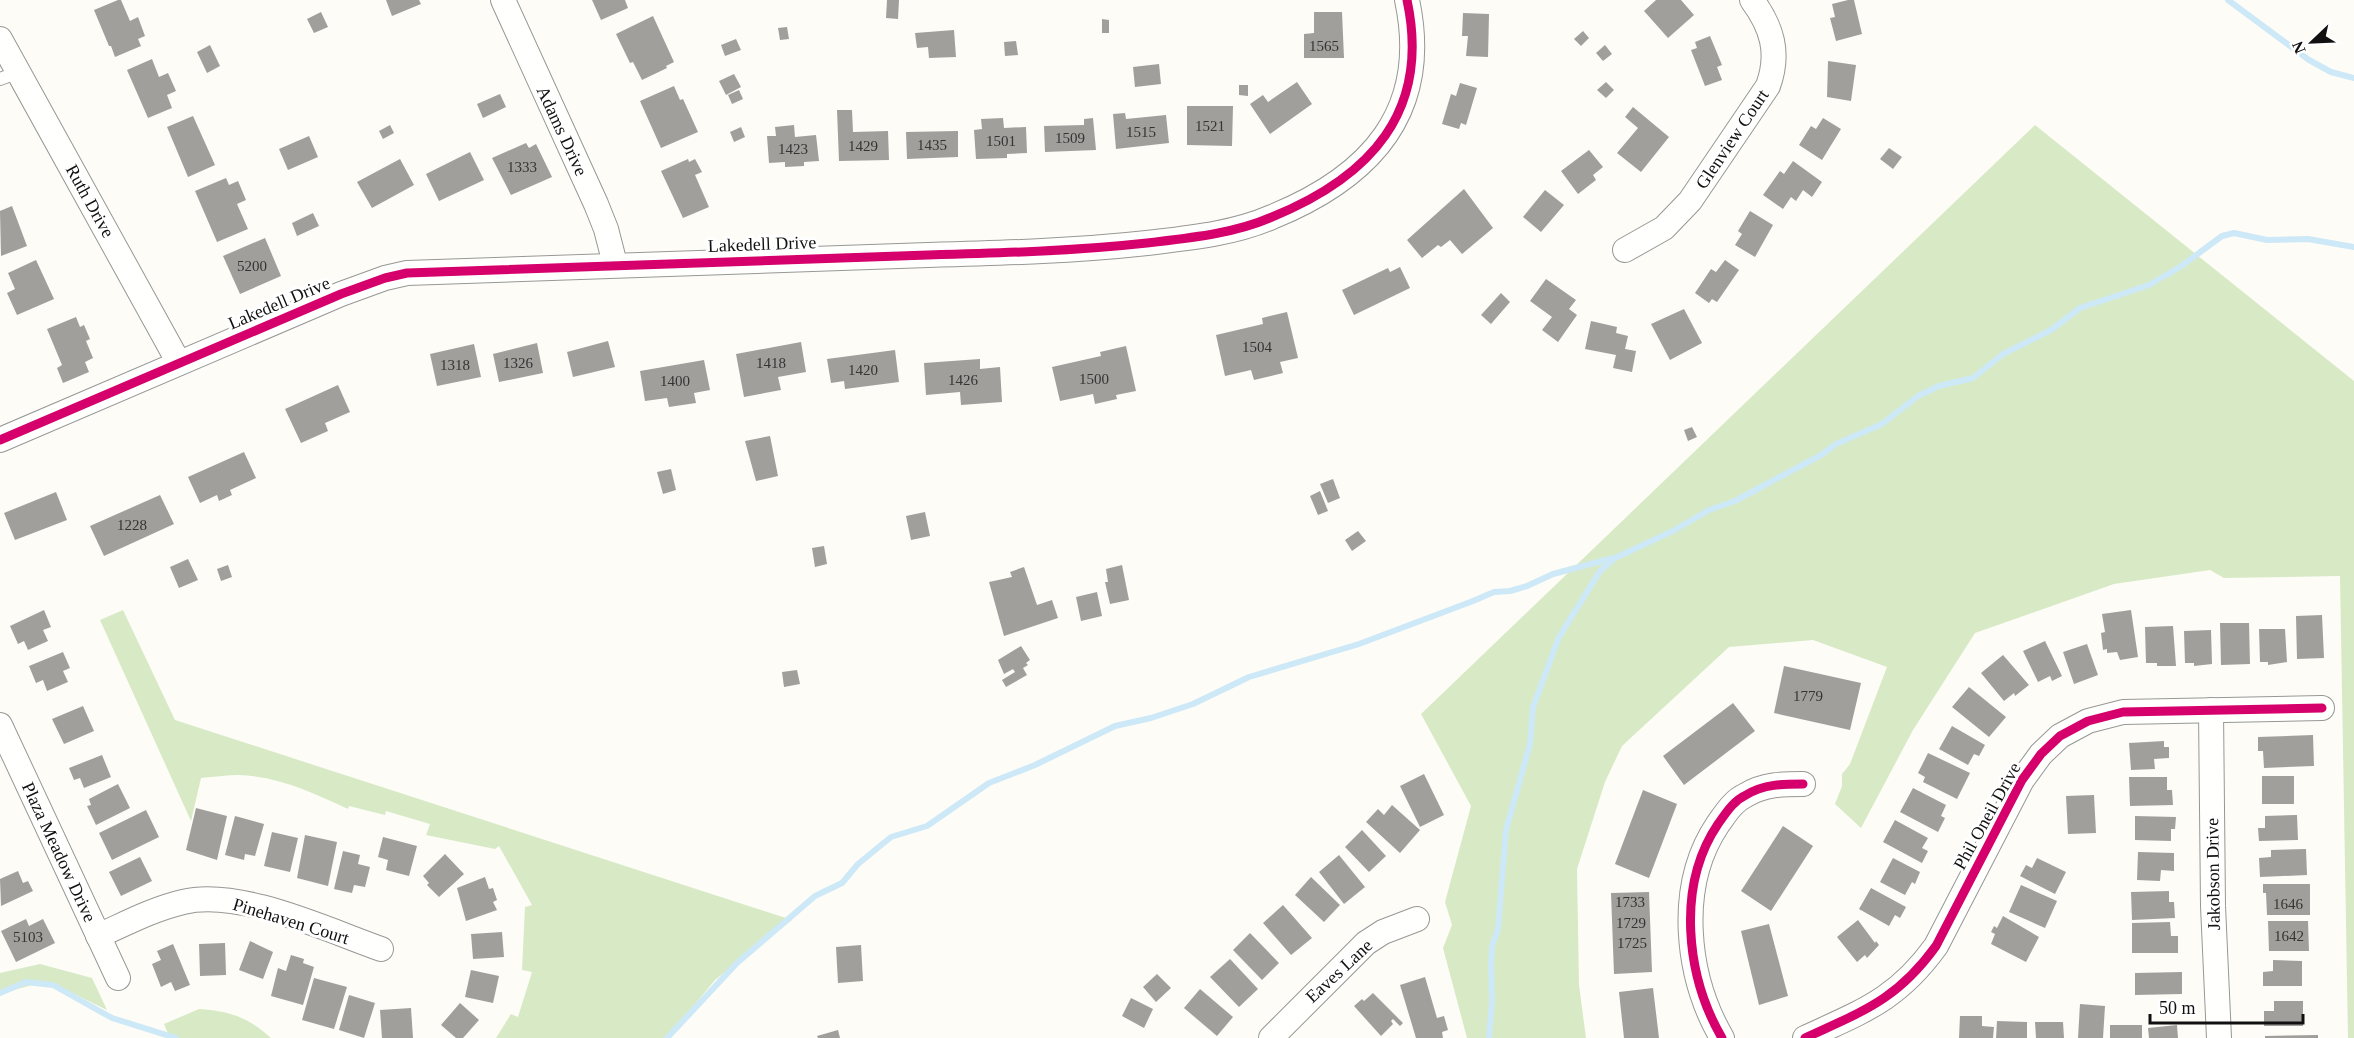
<svg xmlns="http://www.w3.org/2000/svg" width="2354" height="1038" font-family="'Times New Roman',serif">
<style>
.forest{fill:#d8eac5}
.lines{fill:none;stroke-linecap:round;stroke-linejoin:round}
.stream{stroke:#cde8f7;stroke-width:6}
.building{fill:#a19f9c}
.service-casing{stroke:#979795;stroke-width:14}
.minor-casing{stroke:#979795;stroke-width:26}
.service{stroke:#fffffe;stroke-width:12}
.minor{stroke:#fffffe;stroke-width:24}
.cycleway-casing{stroke:#fff;stroke-width:13}
.cycleway{stroke:#d6006c;stroke-width:9}
.labels{text-anchor:middle;stroke-width:6;stroke-linejoin:round;paint-order:stroke}
.number-label{font-size:15px;fill:#353434}
.street-label{font-size:18px;fill:#111;stroke:#fff}
</style>
<rect width="100%" height="100%" fill="#fdfcf7"/>
<g class="forest">
<path d="M2035,125L2354,381V1038H2348L2340,576L2224,578L2210,570L2114,584L1975,633L1913,730L1861,828L1835,804L1842,786V774L1850,764L1887,667L1813,640L1729,647L1622,746L1605,782L1577,869L1579,985L1586,1038H1467L1443,948L1452,925L1445,902L1471,806L1421,714Z"/>
<path d="M123,610L175,720L792,920L715,980L667,1038H496L511,1014L518,1017L532,972L522,970L525,907L532,905L499,846L495,849L426,835L430,824L386,811L385,815L349,806L348,809C314,793 277,776 239,775C227,775 213,777 201,778L191,821L100,620Z"/>
<path d="M40,964L92,978L107,1010L70,992L39,983L0,994V973Z"/>
<path d="M199,1009C229,1011 248,1017 271,1038H170L164,1024Z"/>
</g>
<g class="lines">
<g class="stream">
<path d="M2228,0L2309,60L2331,72L2354,78"/>
<path d="M0,993L26,982L53,985L112,1018L176,1038"/>
<path d="M667,1038L737,963L815,896L842,883L858,864L891,837L927,826L989,783L1035,765L1115,726L1151,718L1193,704L1249,677L1359,644L1473,601L1494,592L1510,591L1527,586L1553,574L1613,558"/>
<path d="M1489,1038L1492,1001L1491,965L1492,946L1498,929L1506,830L1530,744L1533,707L1559,637L1600,571L1615,558L1673,531L1709,510L1735,501L1763,486L1821,455L1836,444L1882,424L1918,396L1939,386L1973,378L2003,354L2051,330L2080,308L2149,285L2180,267L2222,236L2234,233L2267,240L2308,239L2354,247"/>
</g>
</g>
<g class="building">
<path d="M118,0H121L130,21L138,17L145,36L138,39L141,46L115,57L111,46H109L94,10Z"/>
<path d="M386,0H419L421,4L392,16Z"/>
<path d="M592,0H625L628,8L601,20Z"/>
<path d="M887,0H899L898,19L886,18Z"/>
<path d="M1656,0H1681L1694,15L1668,38L1644,11Z"/>
<path d="M1848,0H1854L1862,34L1836,41L1830,18L1835,17L1832,4Z"/>
<path d="M321,12L328,27L314,33L307,19Z"/>
<path d="M1314,12H1342L1344,58H1304V34L1314,33Z"/>
<path d="M1463,13L1489,14L1488,57L1466,56L1468,36H1462Z"/>
<path d="M653,16L674,62L666,66L667,68L642,80L633,62L630,63L616,34Z"/>
<path d="M1102,19L1109,20V33H1102Z"/>
<path d="M787,27L789,39L780,40L778,28Z"/>
<path d="M954,30L956,57L929,58L928,47L917,48L915,33Z"/>
<path d="M1583,31L1589,38L1581,46L1574,39Z"/>
<path d="M1710,36L1722,65L1717,67L1722,80L1705,86L1691,50L1697,48L1695,42Z"/>
<path d="M736,39L741,50L725,56L721,45Z"/>
<path d="M1016,41L1018,55L1005,56L1004,42Z"/>
<path d="M210,45L220,66L207,73L197,52Z"/>
<path d="M1605,45L1612,54L1603,61L1596,53Z"/>
<path d="M152,59L159,77L168,73L176,91L167,95L172,108L148,118L127,70Z"/>
<path d="M1828,61L1856,65L1851,101L1827,97Z"/>
<path d="M1159,64L1161,84L1135,87L1133,67Z"/>
<path d="M734,74L741,87L726,95L719,81Z"/>
<path d="M1297,82L1312,104L1270,134L1250,104L1263,95L1268,102Z"/>
<path d="M1606,82L1614,90L1606,98L1597,90Z"/>
<path d="M1460,83L1477,88L1466,125L1461,123L1459,129L1442,124L1451,94L1456,96Z"/>
<path d="M1239,85H1248V96L1239,95Z"/>
<path d="M674,86L680,100L683,99L698,132L661,148L640,101Z"/>
<path d="M739,90L743,99L732,104L728,95Z"/>
<path d="M500,94L506,107L483,118L477,104Z"/>
<path d="M1187,106H1233L1232,146L1187,145Z"/>
<path d="M1633,107L1669,137L1641,172L1617,153L1638,128L1625,117Z"/>
<path d="M837,110H852L853,132L888,131L889,160L839,161Z"/>
<path d="M1125,113L1126,119L1166,115L1169,143L1116,149L1113,114Z"/>
<path d="M193,116L215,165L188,177L167,127Z"/>
<path d="M1003,118L1004,128L1026,127L1027,153L1007,154V158L976,159L974,130L982,129L981,119Z"/>
<path d="M1093,118L1096,150L1045,152L1044,126L1084,125V119Z"/>
<path d="M1823,118L1841,129L1822,160L1799,145L1811,126L1816,129Z"/>
<path d="M390,125L394,133L383,139L379,131Z"/>
<path d="M794,125L795,137L816,135L819,161L804,162V166L785,167V162L769,163L767,136H776L775,127Z"/>
<path d="M741,127L745,137L734,142L730,132Z"/>
<path d="M958,131V157L907,159L906,132Z"/>
<path d="M309,136L318,157L288,170L279,149Z"/>
<path d="M526,143L529,148L536,144L552,177L511,195L492,158Z"/>
<path d="M1889,148L1902,157L1893,169L1880,159Z"/>
<path d="M1589,150L1603,167L1593,175L1596,180L1578,194L1561,171Z"/>
<path d="M470,152L484,180L439,201L426,174Z"/>
<path d="M400,159L414,185L372,208L357,182Z"/>
<path d="M688,159L689,162L695,159L702,172L695,175L709,207L683,218L661,171Z"/>
<path d="M1793,161L1822,182L1812,197L1803,190L1796,201L1791,197L1783,209L1763,195L1780,171L1784,174Z"/>
<path d="M226,178L229,185L238,181L246,200L237,204L248,229L217,242L195,191Z"/>
<path d="M1464,189L1493,228L1462,254L1450,240L1441,247L1438,245L1422,258L1407,240Z"/>
<path d="M1545,190L1564,205L1541,232L1523,217Z"/>
<path d="M12,206L27,246L1,256L0,211Z"/>
<path d="M1750,211L1773,225L1755,257L1735,245L1742,234L1738,231Z"/>
<path d="M313,213L319,226L297,236L292,223Z"/>
<path d="M265,238L281,276L240,294L223,256Z"/>
<path d="M36,260L54,299L17,315L7,293L15,289L8,273Z"/>
<path d="M1725,260L1739,270L1717,302L1712,299L1709,303L1695,293L1711,269L1716,272Z"/>
<path d="M1400,267L1410,288L1354,315L1342,290L1388,268L1390,272Z"/>
<path d="M1546,279L1576,300L1569,309L1577,315L1558,342L1542,330L1552,317L1530,301Z"/>
<path d="M1501,293L1510,302L1491,324L1481,315Z"/>
<path d="M1684,309L1702,343L1670,360L1651,324Z"/>
<path d="M1287,312L1298,358L1280,362L1283,373L1254,380L1251,370L1225,376L1216,335L1263,324L1262,318Z"/>
<path d="M76,317L80,327L84,325L90,339L86,341L93,358L85,362L89,372L63,383L57,368L62,365L47,329Z"/>
<path d="M1591,321L1617,327L1616,333L1628,336L1625,349L1636,351L1632,372L1613,368L1616,355L1585,349Z"/>
<path d="M608,341L615,367L573,377L567,352Z"/>
<path d="M801,342L806,372L778,377L781,390L744,397L736,354Z"/>
<path d="M537,343L543,373L499,382L493,354Z"/>
<path d="M474,344L481,377L437,386L430,354Z"/>
<path d="M1126,346L1136,391L1116,395L1117,399L1095,404L1093,394L1060,401L1052,367L1101,356L1100,352Z"/>
<path d="M895,350L899,382L845,389L844,381L831,383L827,359Z"/>
<path d="M980,359V369L1000,367L1002,402L961,405L960,392L926,395L924,363Z"/>
<path d="M704,360L710,390L694,393L696,403L669,407L667,398L645,401L640,371Z"/>
<path d="M338,385L350,412L325,423L328,431L301,443L285,409Z"/>
<path d="M1692,427L1697,437L1688,441L1684,430Z"/>
<path d="M770,436L778,476L756,481L745,441Z"/>
<path d="M244,452L256,478L230,490L232,495L219,501L217,495L200,503L188,477Z"/>
<path d="M671,469L676,490L663,494L657,472Z"/>
<path d="M1333,479L1340,498L1328,503L1320,484Z"/>
<path d="M1320,491L1328,511L1318,515L1310,496Z"/>
<path d="M56,492L67,520L15,540L4,513Z"/>
<path d="M160,495L174,524L104,556L90,526Z"/>
<path d="M925,512L930,536L911,540L906,516Z"/>
<path d="M1358,531L1366,541L1352,551L1345,540Z"/>
<path d="M824,546L827,564L815,567L812,548Z"/>
<path d="M188,559L198,580L179,588L170,567Z"/>
<path d="M228,565L232,577L221,581L217,569Z"/>
<path d="M1122,565L1129,600L1110,604L1105,582H1108L1106,569Z"/>
<path d="M1024,567L1037,605L1052,600L1058,618L1004,636L989,582L1012,577L1010,572Z"/>
<path d="M1097,592L1102,616L1081,621L1076,597Z"/>
<path d="M44,610L51,627L43,630L48,641L28,650L24,641L18,644L10,626Z"/>
<path d="M2131,610L2138,657L2120,660L2117,652L2107,653V649L2103,650L2101,633L2105,632L2102,614Z"/>
<path d="M2322,615L2324,658L2297,659L2296,616Z"/>
<path d="M2220,623H2249L2250,664L2221,665Z"/>
<path d="M2173,626L2176,666H2157V663H2146L2145,627Z"/>
<path d="M2259,629H2285L2287,662L2268,665V662H2260Z"/>
<path d="M2211,630L2212,664L2194,666V663H2185L2184,631Z"/>
<path d="M2045,641L2062,676L2052,681L2050,676L2038,682L2023,651Z"/>
<path d="M2087,644L2098,675L2074,684L2063,652Z"/>
<path d="M1021,646L1030,660L1026,663L1028,665L1023,668L1027,675L1006,687L1002,680L1015,672L1013,669L1004,674L998,660Z"/>
<path d="M63,652L70,668L63,671L68,682L47,691L43,680L36,683L29,666Z"/>
<path d="M2003,655L2029,685L2015,696L2014,693L2004,701L1981,673Z"/>
<path d="M1784,666L1861,683L1850,730L1774,713Z"/>
<path d="M797,670L800,684L784,687L782,672Z"/>
<path d="M1969,687L2006,717L1989,737L1952,707Z"/>
<path d="M1733,703L1755,731L1684,785L1663,756Z"/>
<path d="M83,706L94,731L64,744L52,719Z"/>
<path d="M1952,726L1985,745L1979,756L1974,754L1968,765L1939,749Z"/>
<path d="M2313,735L2314,766L2264,768L2263,751H2258V737Z"/>
<path d="M2164,741V747H2169V758L2154,759L2155,769L2131,770L2129,743Z"/>
<path d="M1928,753L1970,773L1957,799L1923,782L1925,777L1918,773Z"/>
<path d="M102,755L111,777L84,788L80,778L74,780L69,768Z"/>
<path d="M1424,774L1444,815L1420,827L1400,786Z"/>
<rect x="2262" y="776" width="32" height="28"/>
<path d="M2129,777H2167V790H2172L2173,805L2130,806Z"/>
<path d="M118,784L130,808L96,825L87,806L91,805L89,799Z"/>
<path d="M1913,788L1946,805L1941,816L1945,818L1938,832L1900,812Z"/>
<path d="M1643,790L1677,804L1649,878L1615,864Z"/>
<path d="M2094,795L2096,833L2068,834L2066,796Z"/>
<path d="M1392,805L1420,830L1400,853L1366,822L1378,809L1384,815Z"/>
<path d="M196,808L227,816L217,860L186,850Z"/>
<path d="M146,810L159,837L112,860L99,833Z"/>
<path d="M2297,815L2298,840L2259,841L2258,828H2265V816Z"/>
<path d="M235,816L264,824L255,856L245,854L244,860L225,855Z"/>
<path d="M2135,816L2176,817L2175,829H2171V841L2135,840Z"/>
<path d="M1895,820L1928,838L1922,848L1928,851L1922,863L1883,842Z"/>
<path d="M1783,826L1813,846L1771,911L1741,891Z"/>
<path d="M1362,830L1386,856L1369,872L1345,847Z"/>
<path d="M272,832L298,838L290,872L264,866Z"/>
<path d="M305,835L337,842L328,886L297,878Z"/>
<path d="M383,837L417,846L409,876L386,870L388,860L378,857Z"/>
<path d="M2306,849L2307,875L2260,877L2259,858L2271,857V850Z"/>
<path d="M343,851L360,855L358,864L370,867L365,887L354,885L352,893L334,889Z"/>
<path d="M2138,852L2174,853V871L2161,870L2160,881L2137,880Z"/>
<path d="M445,854L464,874L439,897L427,885L429,883L423,876Z"/>
<path d="M1339,855L1365,887L1344,904L1319,872Z"/>
<path d="M140,857L152,881L121,896L109,872Z"/>
<path d="M1893,858L1920,872L1915,884L1912,882L1905,895L1880,882Z"/>
<path d="M2037,858L2066,872L2055,894L2020,876L2026,865L2032,868Z"/>
<path d="M18,871L23,883L28,881L33,891L1,906L0,879Z"/>
<path d="M485,877L489,889L493,888L497,900L493,902L497,910L466,921L457,888Z"/>
<path d="M1311,877L1340,905L1324,922L1295,895Z"/>
<path d="M2263,884H2310V915H2267L2266,893H2263Z"/>
<path d="M2021,885L2057,901L2045,928L2009,912Z"/>
<path d="M1871,888L1906,907L1900,918L1895,915L1889,926L1859,909Z"/>
<path d="M2169,891V902H2174L2175,918L2132,920L2131,892Z"/>
<path d="M1649,892L1652,972L1614,974L1611,893Z"/>
<path d="M1283,905L1312,938L1291,955L1263,923Z"/>
<path d="M2003,916L2039,937L2026,962L1991,944L1995,934L1991,932L1994,926L1997,928Z"/>
<path d="M26,919L29,926L43,919L55,943L16,962L1,931Z"/>
<path d="M1858,920L1875,943L1876,941L1879,945L1867,958L1865,955L1857,962L1837,937Z"/>
<path d="M2268,921H2308L2309,951H2269Z"/>
<path d="M2170,922L2171,936H2178V953H2132V923Z"/>
<path d="M1769,924L1788,996L1759,1005L1741,931Z"/>
<path d="M502,932L504,957L473,959L471,934Z"/>
<path d="M1250,933L1279,963L1262,980L1233,950Z"/>
<path d="M250,941L273,952L263,979L239,970Z"/>
<path d="M225,943L226,975L200,976L199,944Z"/>
<path d="M173,944L190,985L175,991L171,982L161,987L152,964L161,960L157,951Z"/>
<path d="M861,945L863,981L838,983L836,947Z"/>
<path d="M291,955L304,959L303,963L314,967L303,1005L271,996L278,968L286,971Z"/>
<path d="M1230,959L1258,989L1239,1007L1210,977Z"/>
<path d="M2273,960L2302,961V986H2263V972L2273,971Z"/>
<path d="M471,970L499,976L493,1003L465,997Z"/>
<path d="M2182,972V994L2135,995V973Z"/>
<path d="M1157,974L1171,988L1156,1002L1143,987Z"/>
<path d="M1425,977L1437,1018L1444,1016L1448,1030L1442,1032L1443,1038H1416L1400,985Z"/>
<path d="M314,978L347,987L334,1029L302,1020Z"/>
<path d="M1653,988L1659,1038H1624L1619,992Z"/>
<path d="M1200,989L1233,1017L1217,1036L1184,1008Z"/>
<path d="M1373,993L1403,1023L1400,1026L1393,1019L1391,1021L1393,1024L1381,1036L1354,1006L1362,999L1364,1001Z"/>
<path d="M349,995L375,1003L364,1038L339,1030Z"/>
<path d="M1131,998L1153,1009L1144,1028L1122,1016Z"/>
<path d="M2274,1001H2303V1026H2264V1011H2274Z"/>
<path d="M460,1003L479,1020L463,1038H456L441,1025Z"/>
<path d="M2080,1004L2105,1006L2103,1038H2078Z"/>
<path d="M411,1008L413,1038H382L380,1010Z"/>
<path d="M1960,1016H1982V1026L1994,1027L1993,1038H1959Z"/>
<path d="M1997,1021L2027,1022V1038H1996Z"/>
<path d="M2035,1022H2063L2064,1038H2036Z"/>
<rect x="2110" y="1025" width="32" height="13"/>
<path d="M2177,1025L2178,1038H2149L2148,1028Z"/>
<path d="M838,1030L840,1038H818L817,1036Z"/>
<path d="M2318,1035V1038H2265V1036Z"/>
</g>
<g class="lines">
<g class="service-casing">
<path id="service" d="M0,79L19,72"/>
</g>
<g class="minor-casing">
<g id="minor">
<path d="M503,0L596,204L606,229L615,264"/>
<path d="M0,39L179,363"/>
<path d="M1625,250L1664,228L1690,201L1768,86C1780,53 1772,27 1752,0"/>
<path d="M0,440L341,294L385,278L407,273C580,266 754,261 928,255C1001,253 1074,251 1147,243C1189,238 1233,234 1272,217C1370,177 1431,112 1407,0"/>
<path d="M2211,710L2213,906L2219,1038"/>
<path d="M0,725L118,978"/>
<path d="M98,936C125,924 153,909 183,902C239,888 327,930 381,949"/>
<path d="M1271,1038L1366,943L1383,932L1417,919"/>
<path d="M1722,1038C1686,976 1676,886 1718,824C1726,813 1733,801 1746,795C1764,784 1783,784 1803,784"/>
<path d="M1805,1038C1863,1011 1897,1000 1936,946L2022,780L2041,754L2060,736L2088,721L2123,712L2322,708"/>
</g>
</g>
<use href="#service" class="service"/>
<use href="#minor" class="minor"/>
<g class="cycleway-casing">
<g id="cycleway">
<path d="M0,440L341,294L385,278L407,273C580,266 754,261 928,255C1001,253 1074,251 1147,243C1189,238 1233,234 1272,217C1370,177 1431,112 1407,0"/>
<path d="M1722,1038C1686,976 1676,886 1718,824C1726,813 1733,801 1746,795C1764,784 1783,784 1803,784"/>
<path d="M1805,1038C1863,1011 1897,1000 1936,946L2022,780L2041,754L2060,736L2088,721L2123,712L2322,708"/>
</g>
</g>
<use href="#cycleway" class="cycleway"/>
</g>
<g class="labels">
<g class="number-label">
<text x="1324" y="51">1565</text>
<text x="1210" y="131">1521</text>
<text x="1141" y="137">1515</text>
<text x="1070" y="143">1509</text>
<text x="1001" y="146">1501</text>
<text x="932" y="150">1435</text>
<text x="863" y="151">1429</text>
<text x="793" y="154">1423</text>
<text x="522" y="172">1333</text>
<text x="252" y="271">5200</text>
<text x="1257" y="352">1504</text>
<text x="518" y="368">1326</text>
<text x="771" y="368">1418</text>
<text x="455" y="370">1318</text>
<text x="863" y="375">1420</text>
<text x="1094" y="384">1500</text>
<text x="963" y="385">1426</text>
<text x="675" y="386">1400</text>
<text x="132" y="530">1228</text>
<text x="1808" y="701">1779</text>
<text x="1630" y="907">1733</text>
<text x="2288" y="909">1646</text>
<text x="1631" y="928">1729</text>
<text x="2289" y="941">1642</text>
<text x="28" y="942">5103</text>
<text x="1632" y="948">1725</text>
</g>
<g class="street-label">
<text transform="translate(562 131) rotate(65)" y="6">Adams Drive</text>
<text transform="translate(1732 139) rotate(-56)" y="6">Glenview Court</text>
<text transform="translate(90 201) rotate(61)" y="6">Ruth Drive</text>
<text transform="translate(762 244) rotate(-2)" y="6">Lakedell Drive</text>
<text transform="translate(279 303) rotate(-23)" y="6">Lakedell Drive</text>
<text transform="translate(1987 816) rotate(-61)" y="6">Phil Oneil Drive</text>
<text transform="translate(59 852) rotate(65)" y="6">Plaza Meadow Drive</text>
<text transform="translate(2213 874) rotate(-91)" y="6">Jakobson Drive</text>
<text transform="translate(291 921) rotate(17)" y="6">Pinehaven Court</text>
<text transform="translate(1339 971) rotate(-43)" y="6">Eaves Lane</text>
</g>
</g>
<g transform="translate(2312 42) rotate(247)" stroke="#ffffff" stroke-width="4.5" paint-order="stroke">
<path d="M0-4.5L10 22L0 15L-10 22Z" fill="#111111"/>
<text y="-9" font-size="16" font-weight="bold" text-anchor="middle" fill="#111111">N</text>
</g>
<path d="M2150 1014v9h153v-9" fill="none" stroke="#111111" stroke-width="3"/>
<text x="2159" y="1014" font-size="18" fill="#111111" stroke="#ffffff" stroke-width="4.5" paint-order="stroke">50 m</text>
</svg>
